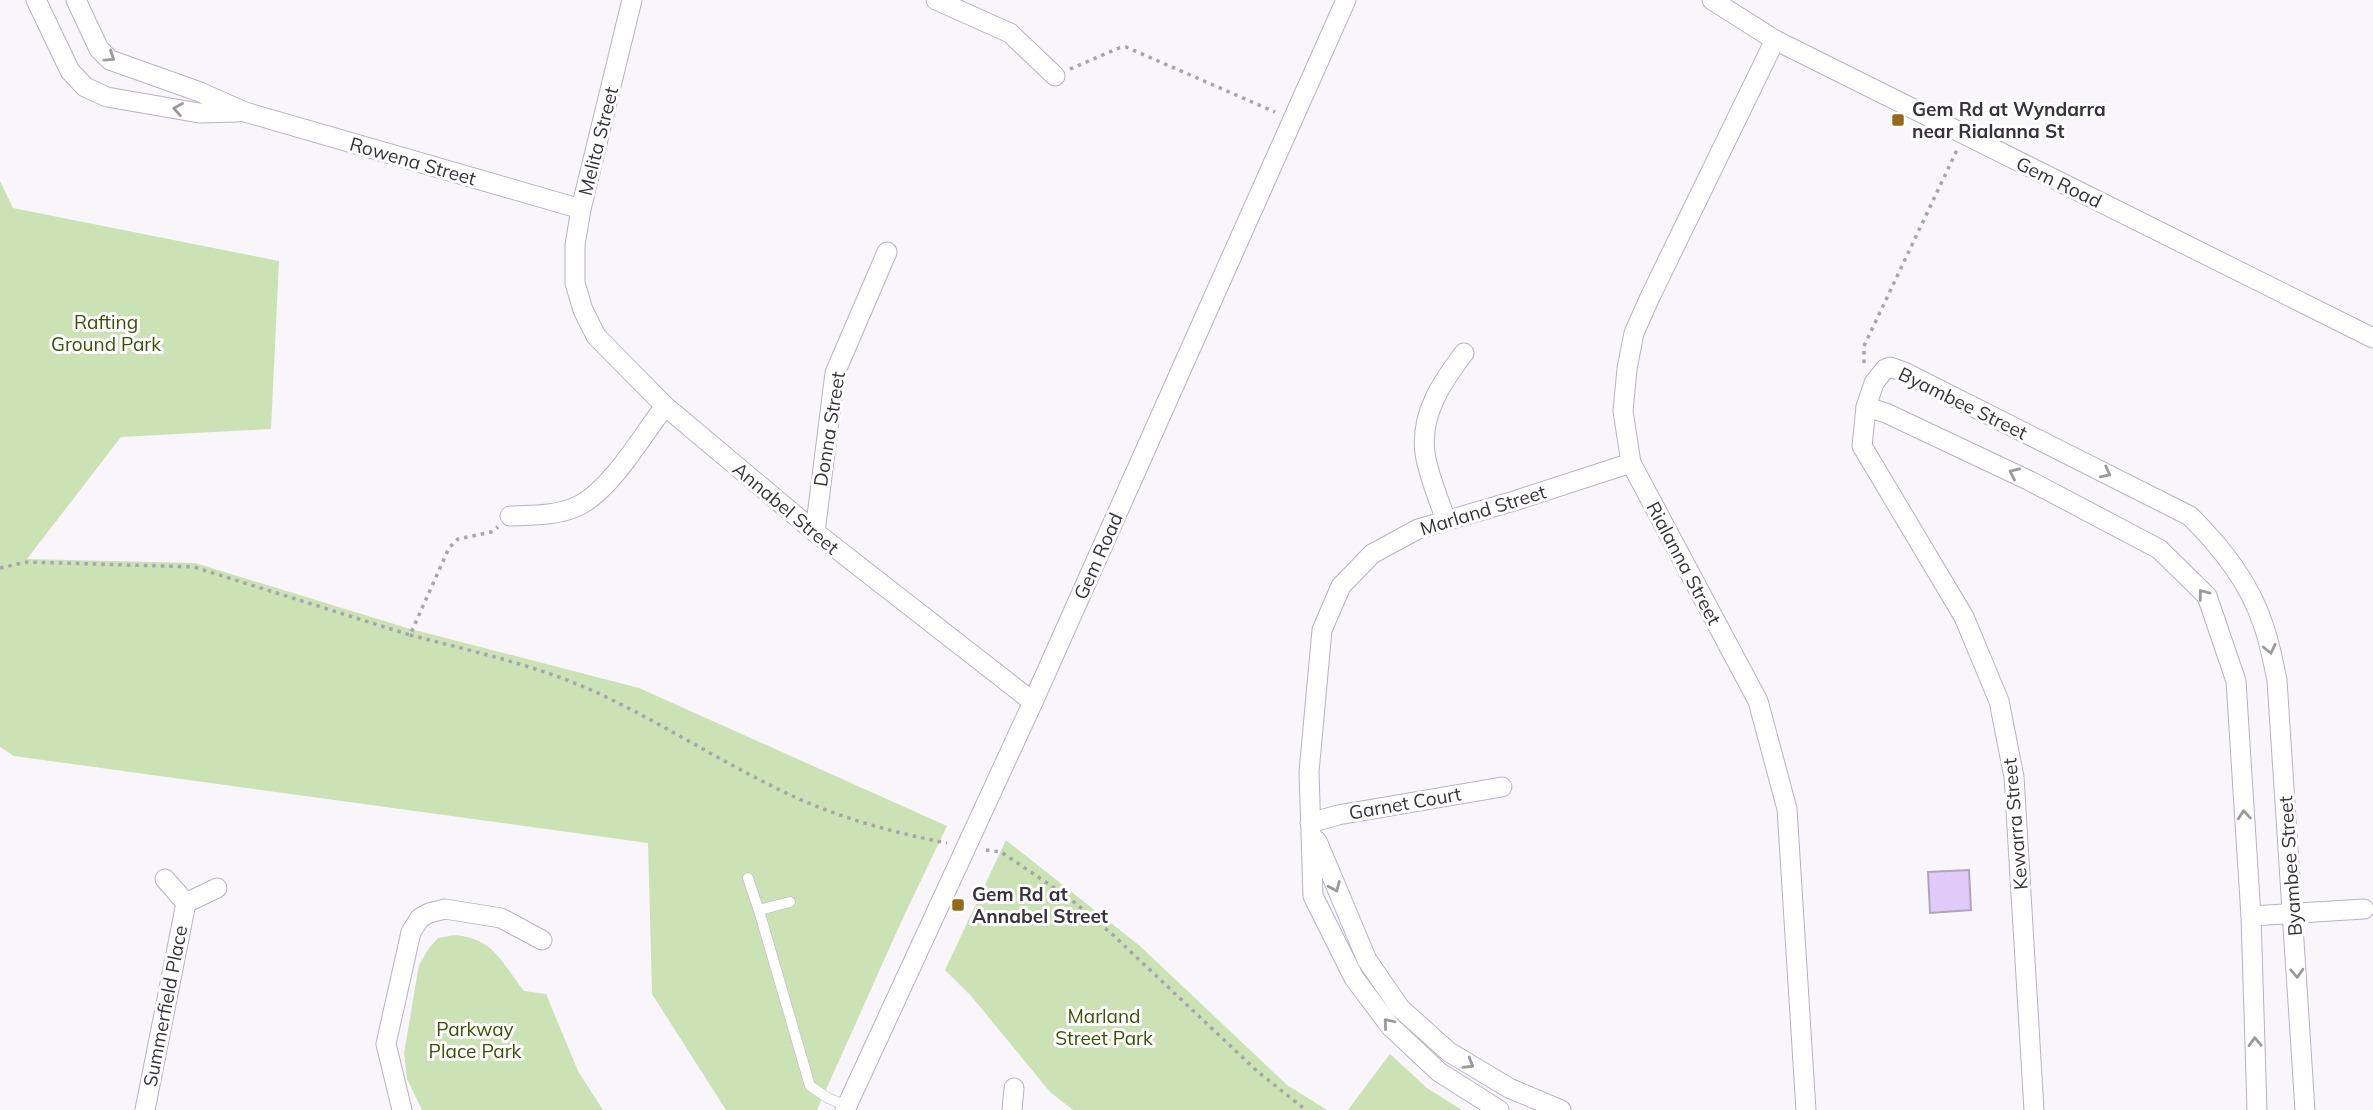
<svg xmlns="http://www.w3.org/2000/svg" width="2373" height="1110" font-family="Mulish,sans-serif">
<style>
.green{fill:#cae2b4}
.building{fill:#e0cbf8;stroke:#afa4bb;stroke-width:2}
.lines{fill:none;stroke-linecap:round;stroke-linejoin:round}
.lane-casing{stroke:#bab0c7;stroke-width:11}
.street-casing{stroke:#bab0c7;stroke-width:21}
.path{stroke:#a8a4ab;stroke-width:3.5;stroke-dasharray:3.5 5;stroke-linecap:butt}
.lane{stroke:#fff;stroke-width:10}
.street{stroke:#fff;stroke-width:19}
.oneway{stroke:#9b999e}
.poi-dot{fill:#966917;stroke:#fff;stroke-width:2.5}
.labels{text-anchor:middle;stroke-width:6;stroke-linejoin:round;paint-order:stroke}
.poi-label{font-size:19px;font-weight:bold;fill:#37333c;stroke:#fff;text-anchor:start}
.street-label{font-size:19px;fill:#37333c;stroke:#fff}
.park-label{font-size:19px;fill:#355400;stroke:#fff}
</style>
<rect width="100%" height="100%" fill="#f9f6fb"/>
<g class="green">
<path d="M0,181L13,208L279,261L271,429L121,437L27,559L195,563L407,628L639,688L947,826L902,920L817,1110H726L652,994L648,843L14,756L0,747Z"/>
<path d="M1006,840L1140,946L1287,1085L1327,1110H1073L1050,1092L972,997L945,970Z"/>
<path d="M454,935C494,938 501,962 524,991L546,994L578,1071L603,1110H422L407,1079L404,1053L419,965L429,948L438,938Z"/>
<path d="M1390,1054L1427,1088L1462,1110H1348Z"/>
</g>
<path class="building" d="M1969,870L1971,910L1930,913L1928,872Z"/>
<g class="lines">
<g class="lane-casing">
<g id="lane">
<path d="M748,878L760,914L810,1086L828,1098L847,1106"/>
<path d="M759,910L790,902"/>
</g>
</g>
<g class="street-casing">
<g id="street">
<path d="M36,0L70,71L85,87L107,97L199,113L237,112"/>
<path d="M76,0L99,49L110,60L200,92L245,112L581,209"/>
<path d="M632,0L581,209L575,245V283L583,310L596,336L665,406L815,532L1033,702"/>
<path d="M936,0L1010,33L1055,76"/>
<path d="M1712,0L1775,40L2373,338"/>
<path d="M1775,40L1650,297L1634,333L1627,369L1623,411L1631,463L1758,701L1787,809L1806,1110"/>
<path d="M1866,407L1886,413L2030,481L2159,549L2207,596L2236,681L2251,916L2257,1110"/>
<path d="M510,516C532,515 559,516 580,505C612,488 642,436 665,406"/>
<path d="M1446,521C1439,499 1428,475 1425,453C1420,414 1442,382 1464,353"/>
<path d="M815,532L835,373L887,252"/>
<path d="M1310,823L1338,815L1502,787"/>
<path d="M1317,841L1367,960L1400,1008L1449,1052L1509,1088L1561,1110"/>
<path d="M165,879L186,903L217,888"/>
<path d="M2251,916L2364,909"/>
<path d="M145,1110L186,903"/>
<path d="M402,1110L386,1044L411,932L420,918L429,913L445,909L501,918L542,940"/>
<path d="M845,1110L1033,702L1346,0"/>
<path d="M1012,1110L1014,1088"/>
<path d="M1499,1110L1439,1072L1390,1026L1354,978L1313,896L1309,772L1322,630L1341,586L1372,554L1418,529L1514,501L1631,463"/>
<path d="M2034,1110L2014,777L1999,701L1964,617L1862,446L1866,407L1874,383L1885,369L1890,367L1904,372L2190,516C2222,548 2250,583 2264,627C2270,644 2273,662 2277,680L2305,1110"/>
</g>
</g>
<g class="path">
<path d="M1070,69L1119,48L1126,47L1275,112"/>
<path d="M1864,363V346L1957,150"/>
<path d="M0,568L27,562L194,567L410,635L449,548L458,539L491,532L498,527"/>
<path d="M410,635C475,652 541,666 602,695C663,724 720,761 780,790C832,816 890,832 947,843"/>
<path d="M986,850L1001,852L1068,897L1113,935L1258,1072L1306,1110"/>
</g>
<use href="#lane" class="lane"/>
<use href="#street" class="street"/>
</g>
<defs><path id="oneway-chevron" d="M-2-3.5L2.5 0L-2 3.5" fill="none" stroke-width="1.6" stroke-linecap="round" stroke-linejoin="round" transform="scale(1.75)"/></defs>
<g class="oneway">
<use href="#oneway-chevron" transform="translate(110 57) rotate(34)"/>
<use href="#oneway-chevron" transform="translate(178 109) rotate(-170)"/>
<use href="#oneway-chevron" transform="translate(2014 473) rotate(-155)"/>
<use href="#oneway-chevron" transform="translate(2106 473) rotate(27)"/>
<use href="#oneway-chevron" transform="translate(2203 594) rotate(-127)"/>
<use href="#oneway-chevron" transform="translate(2270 649) rotate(77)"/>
<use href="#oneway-chevron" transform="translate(2244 815) rotate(-94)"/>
<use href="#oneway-chevron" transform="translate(1335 887) rotate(67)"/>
<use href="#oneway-chevron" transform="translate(2297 973) rotate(87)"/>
<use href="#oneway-chevron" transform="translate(1388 1023) rotate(-130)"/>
<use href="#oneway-chevron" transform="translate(2255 1042) rotate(-92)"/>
<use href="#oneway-chevron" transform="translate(1469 1064) rotate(31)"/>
</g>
<g class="poi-dot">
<rect x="1891" y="113" width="14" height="14" rx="3.5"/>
<rect x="951" y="898" width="14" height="14" rx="3.5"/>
</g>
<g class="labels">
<g class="poi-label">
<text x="1912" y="116">Gem Rd at Wyndarra<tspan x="1912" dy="22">near Rialanna St</tspan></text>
<text x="972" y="901">Gem Rd at<tspan x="972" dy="22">Annabel Street</tspan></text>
</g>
<g class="street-label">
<text transform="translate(598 141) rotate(-76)" y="7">Melita Street</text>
<text transform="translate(413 161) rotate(16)" y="7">Rowena Street</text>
<text transform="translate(2059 182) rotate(26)" y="7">Gem Road</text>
<text transform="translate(1963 403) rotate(26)" y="7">Byambee Street</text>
<text transform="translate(829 429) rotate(-81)" y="7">Donna Street</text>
<text transform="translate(786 508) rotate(40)" y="7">Annabel Street</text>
<text transform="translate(1483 510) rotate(-17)" y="7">Marland Street</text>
<text transform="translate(1098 556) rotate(-66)" y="7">Gem Road</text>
<text transform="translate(1684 563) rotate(62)" y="7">Rialanna Street</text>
<text transform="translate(1405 803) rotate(-10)" y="7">Garnet Court</text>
<text transform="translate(2015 824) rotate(-95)" y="7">Kewarra Street</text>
<text transform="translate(2290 866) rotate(-94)" y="7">Byambee Street</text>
<text transform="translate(165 1006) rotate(-79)" y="7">Summerfield Place</text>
</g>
<g class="park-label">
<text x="106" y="329">Rafting<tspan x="106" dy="22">Ground Park</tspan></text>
<text x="1104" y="1023">Marland<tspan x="1104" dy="22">Street Park</tspan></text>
<text x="475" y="1036">Parkway<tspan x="475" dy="22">Place Park</tspan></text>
</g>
</g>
</svg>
